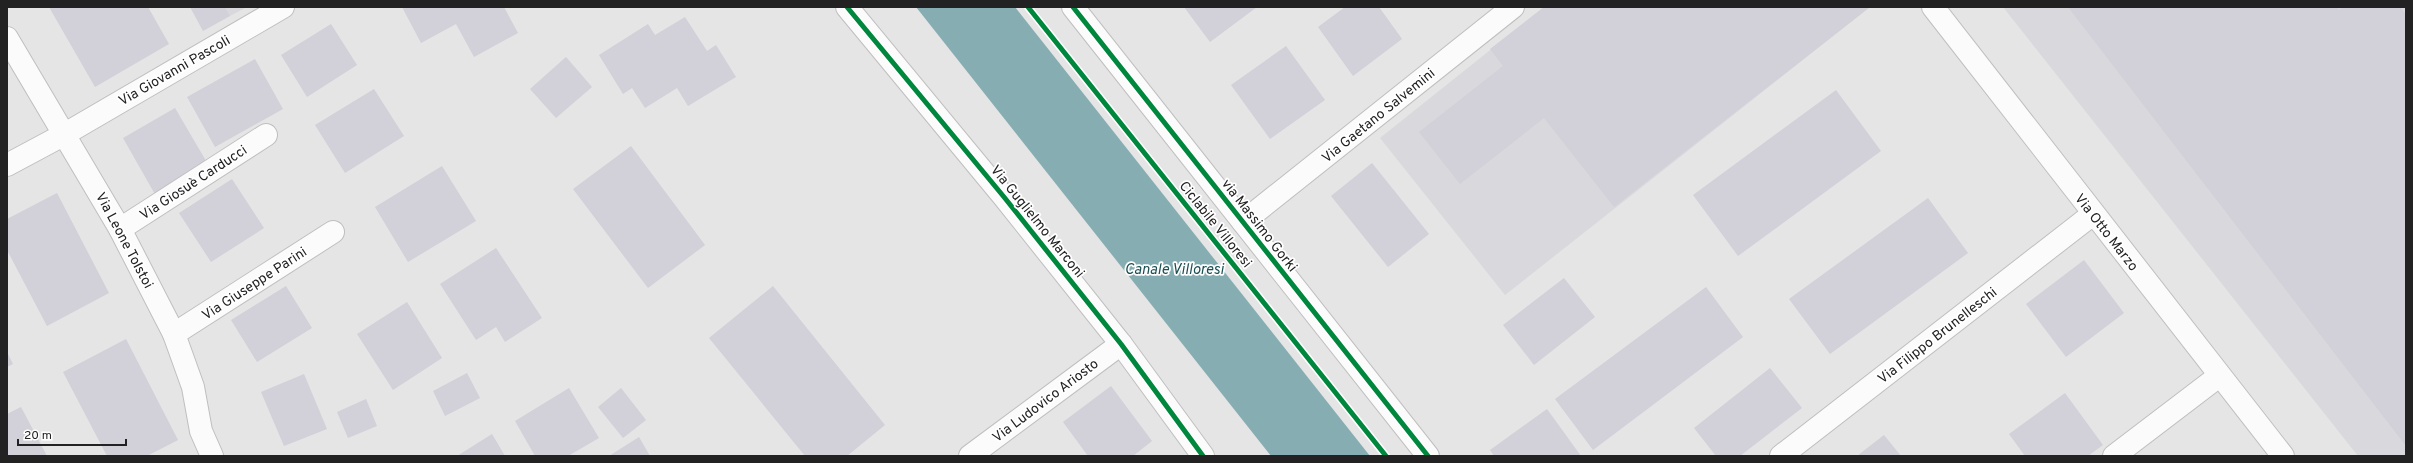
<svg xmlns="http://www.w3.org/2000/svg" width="2413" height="463" font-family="Overpass,sans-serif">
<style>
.built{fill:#d8d8dd}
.water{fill:#86aeb2}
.building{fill:#d2d0d8}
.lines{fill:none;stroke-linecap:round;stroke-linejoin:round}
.street-casing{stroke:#bfbfbf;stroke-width:24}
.secondary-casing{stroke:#bfbfbf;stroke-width:24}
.street{stroke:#fbfbfb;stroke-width:22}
.secondary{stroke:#fbfbfb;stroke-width:22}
.cycleway-casing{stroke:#fff;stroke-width:8}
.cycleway{stroke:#00873e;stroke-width:5}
.labels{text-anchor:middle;stroke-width:3.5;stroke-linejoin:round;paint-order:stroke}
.street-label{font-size:14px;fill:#222223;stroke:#fff}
.water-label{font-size:15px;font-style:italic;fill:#1a4f53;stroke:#fff}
</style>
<rect width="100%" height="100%" fill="#e5e5e5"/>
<g class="built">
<path d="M225,7H247L230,16Z"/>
<path d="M1544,7H1870L1505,295L1380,138Z"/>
<path d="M2003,7H2406V456H2358Z"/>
</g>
<path class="water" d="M916,7H1015L1370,456H1271Z"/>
<g class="building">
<path d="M49,7H148L169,44L95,87Z"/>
<path d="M190,7H225L230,16L203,31Z"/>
<path d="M402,7H504L518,33L474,57L456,24L421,43Z"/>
<path d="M1184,7H1257L1210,42Z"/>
<path d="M1345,7H1379L1402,39L1353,76L1318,27Z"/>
<path d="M1544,7H1870L1614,207L1544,118L1460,184L1419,132L1503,66L1490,49Z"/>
<path d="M2068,7H2337L2339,10L2342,7H2400L2406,15V446Z"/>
<path d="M685,17L707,51L716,45L736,77L688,106L677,88L645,108L632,88L623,94L599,55L648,24L655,35Z"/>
<path d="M331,24L357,65L307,97L281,55Z"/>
<path d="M1286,46L1325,100L1270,139L1231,85Z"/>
<path d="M566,57L592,87L556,118L530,89Z"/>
<path d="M255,59L283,109L215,147L187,97Z"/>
<path d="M374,89L404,136L345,173L315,125Z"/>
<path d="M1836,90L1881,151L1738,256L1693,195Z"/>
<path d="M175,108L209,166L156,196L123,138Z"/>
<path d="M631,146L705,245L648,288L573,189Z"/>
<path d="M1372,163L1429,234L1388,267L1331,196Z"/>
<path d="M442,166L476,221L408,262L375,207Z"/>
<path d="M232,179L264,228L211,262L179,213Z"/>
<path d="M57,193L109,293L47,326L7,250V219Z"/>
<path d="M1928,198L1968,253L1830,354L1789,299Z"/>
<path d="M496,248L542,318L505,342L496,327L476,340L440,284Z"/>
<path d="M2084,260L2124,313L2066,357L2026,304Z"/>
<path d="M1564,278L1595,317L1534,365L1503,325Z"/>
<path d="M286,286L312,328L257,362L231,320Z"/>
<path d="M773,286L885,425L847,456H805L709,338Z"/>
<path d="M1706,287L1743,337L1593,450L1555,399Z"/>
<path d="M407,302L442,358L393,390L357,334Z"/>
<path d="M126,339L178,440L147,456H107L63,372Z"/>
<path d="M7,352L13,364L7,367Z"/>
<path d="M1770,368L1802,408L1740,456H1716L1694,428Z"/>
<path d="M467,373L480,398L445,416L433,391Z"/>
<path d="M304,374L327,429L284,446L261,392Z"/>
<path d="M1111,386L1152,441L1133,456H1088L1063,422Z"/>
<path d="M569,388L599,438L568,456H535L515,421Z"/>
<path d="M621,388L646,420L623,438L598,407Z"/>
<path d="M2065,393L2103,445L2088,456H2025L2009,434Z"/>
<path d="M366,399L377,426L348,438L337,412Z"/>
<path d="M21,407L47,456H7V414Z"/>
<path d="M1547,409L1581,456H1494L1490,450Z"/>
<path d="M492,434L505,456H457Z"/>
<path d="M1884,435L1901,456H1857Z"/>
<path d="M639,437L650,456H609Z"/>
</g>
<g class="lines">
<g class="street-casing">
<g id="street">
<path d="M1073,7L1428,456"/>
<path d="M1933,7L2283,456"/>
<path d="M7,38L120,229L174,334L193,387L201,431L212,456"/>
<path d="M7,165L65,134L283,7"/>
<path d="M1243,222L1513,7"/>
<path d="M120,229L266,135"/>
<path d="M174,334L333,232"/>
<path d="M970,456L1121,344"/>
<path d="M1781,456L2093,214"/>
<path d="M2114,456L2219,376"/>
</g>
</g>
<g class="secondary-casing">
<path id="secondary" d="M847,7L1004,197L1121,344L1203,456"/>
</g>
<use href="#street" class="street"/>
<use href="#secondary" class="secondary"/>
<g class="cycleway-casing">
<g id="cycleway">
<path d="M847,7L1004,197L1121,344L1203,456"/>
<path d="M1028,7L1386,456"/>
<path d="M1073,7L1428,456"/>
</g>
</g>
<use href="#cycleway" class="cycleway"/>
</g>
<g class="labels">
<g class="street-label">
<text transform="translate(174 70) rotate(-30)" y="5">Via Giovanni Pascoli</text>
<text transform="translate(1378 115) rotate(-39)" y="5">Via Gaetano Salvemini</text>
<text transform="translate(193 182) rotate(-33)" y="5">Via Giosuè Carducci</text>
<text transform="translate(1038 221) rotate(51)" y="5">Via Guglielmo Marconi</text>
<text transform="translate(1216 224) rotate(51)" y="5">Ciclabile Villoresi</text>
<text transform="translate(1260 225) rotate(52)" y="5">via Massimo Gorki</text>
<text transform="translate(2107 232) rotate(52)" y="5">Via Otto Marzo</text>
<text transform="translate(125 240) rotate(62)" y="5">Via Leone Tolstoi</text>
<text transform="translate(254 283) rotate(-33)" y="5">Via Giuseppe Parini</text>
<text transform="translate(1937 335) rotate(-38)" y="5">Via Filippo Brunelleschi</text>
<text transform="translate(1045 400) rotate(-37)" y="5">Via Ludovico Ariosto</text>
</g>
<g class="water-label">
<text x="1174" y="274">Canale Villoresi</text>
</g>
</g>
<rect width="2413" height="463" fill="none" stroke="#222223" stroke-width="16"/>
<path d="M18 439v6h108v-6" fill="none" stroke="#222223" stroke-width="2"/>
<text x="24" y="439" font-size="12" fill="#222223" stroke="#ffffff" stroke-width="3" paint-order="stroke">20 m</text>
</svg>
